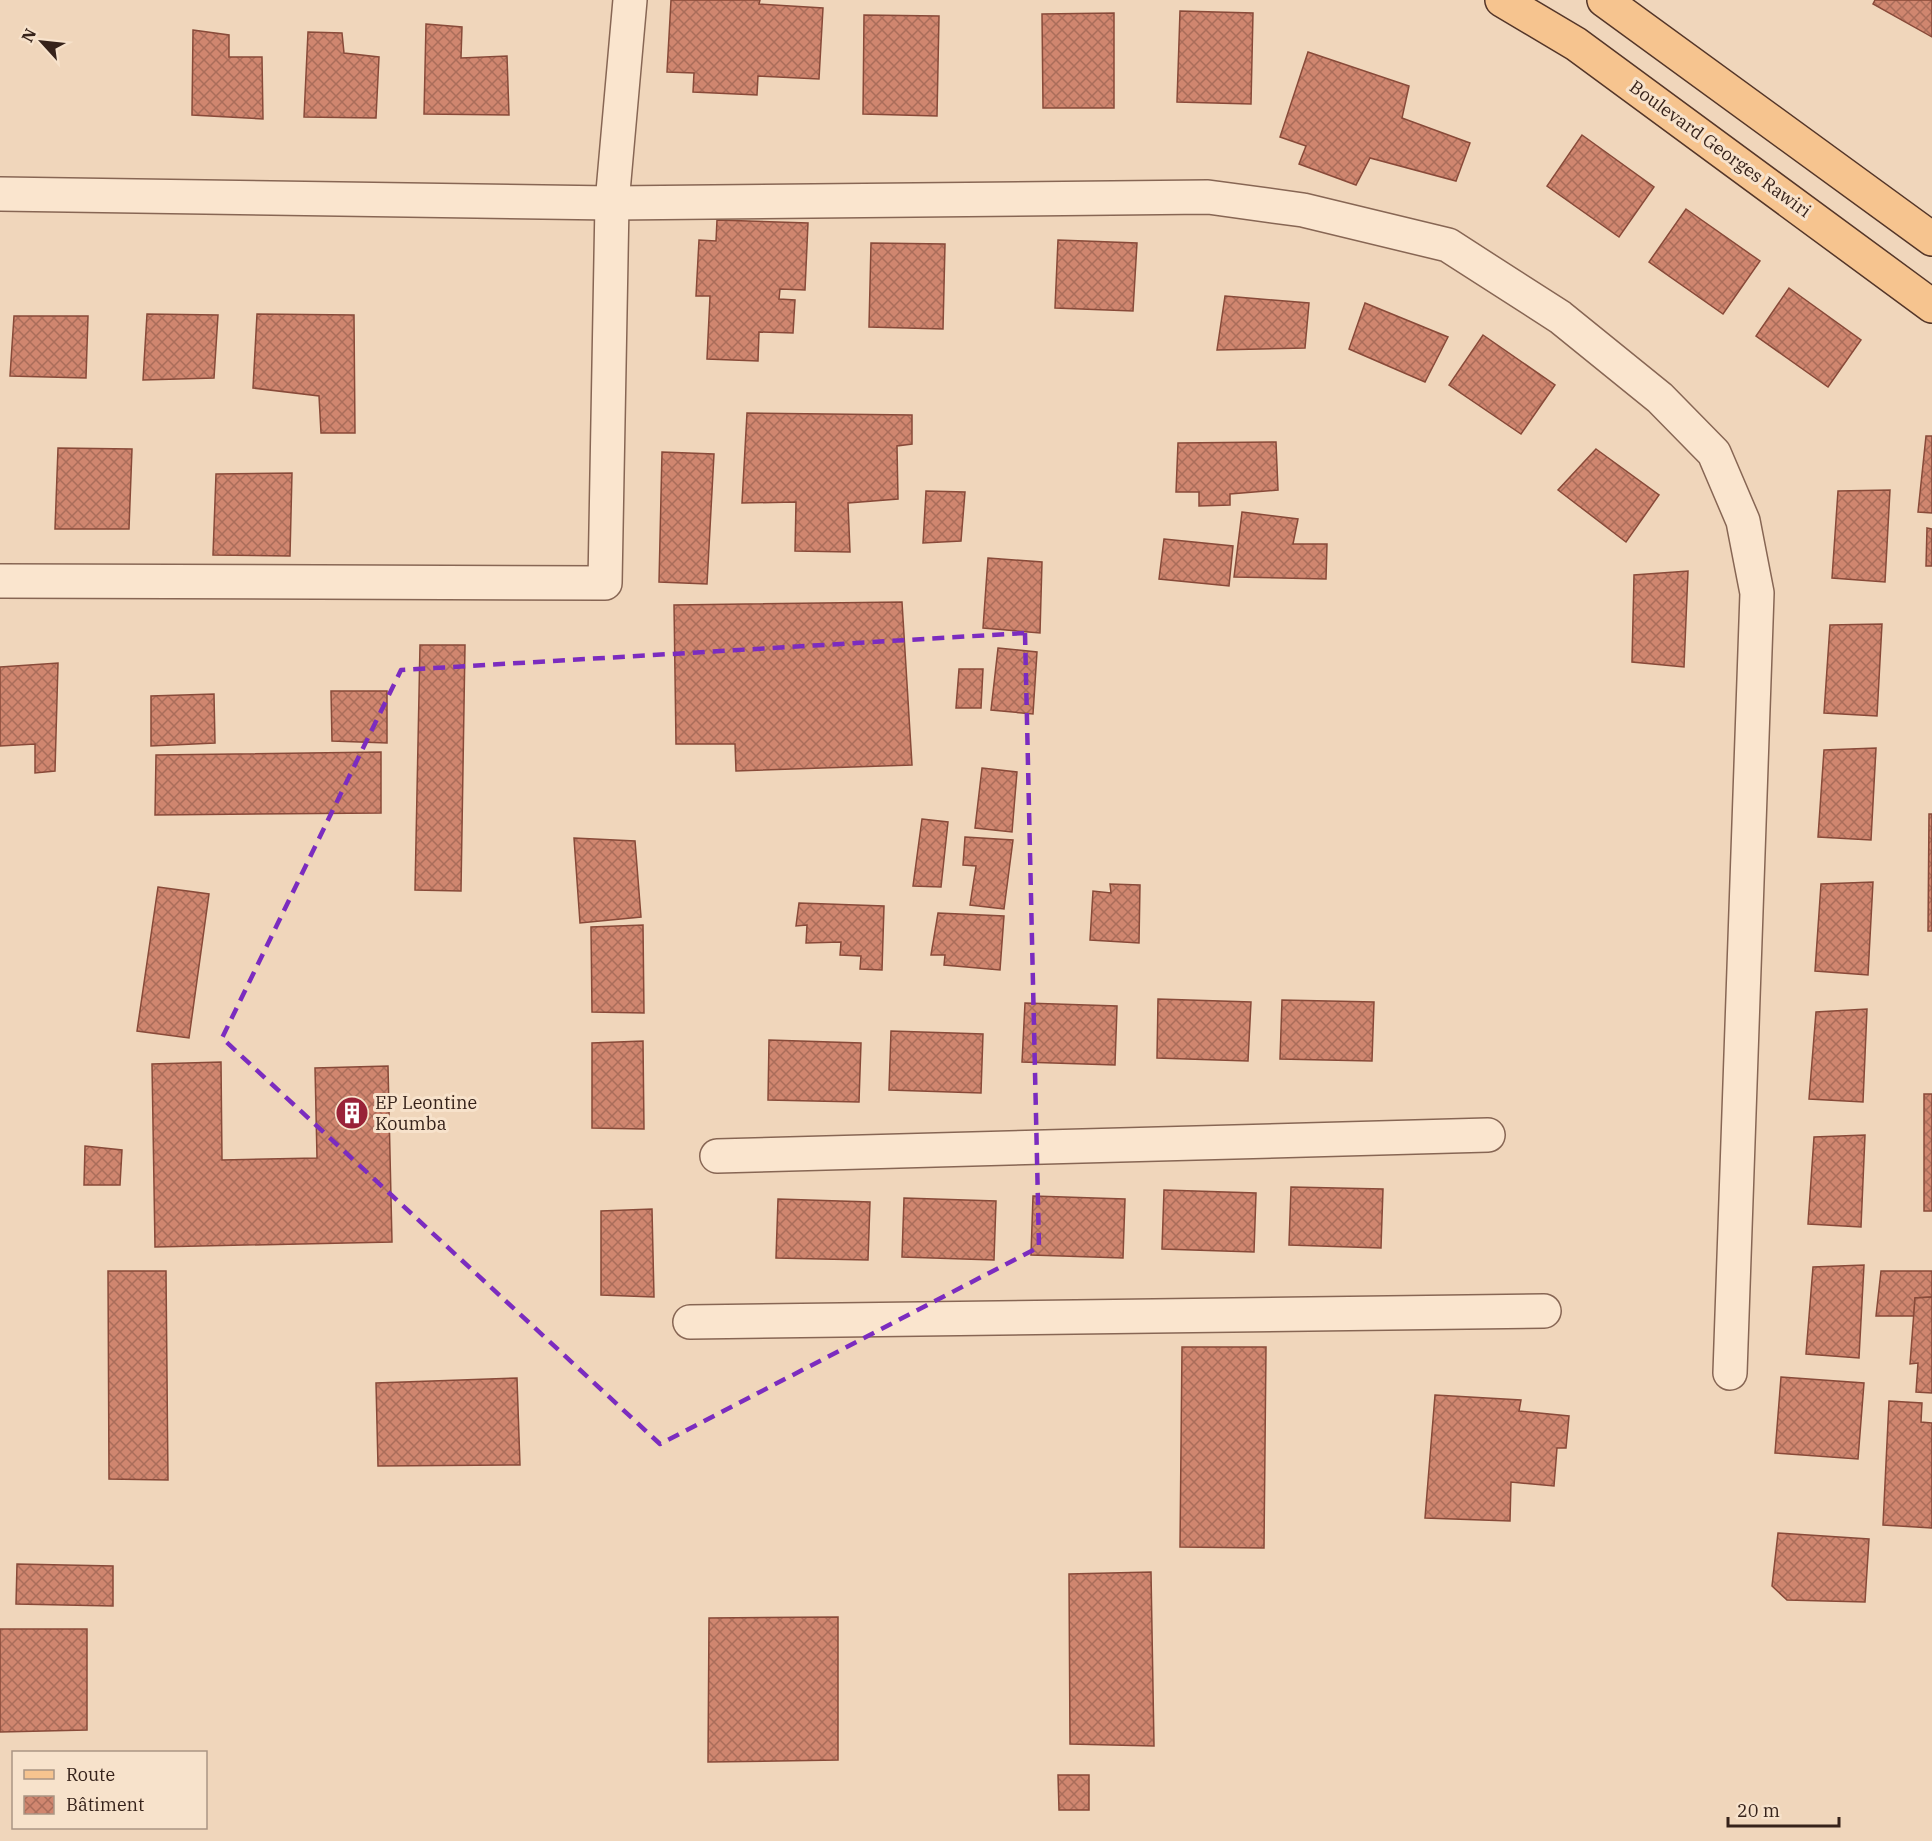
<svg xmlns="http://www.w3.org/2000/svg" width="1932" height="1841" font-family="'IBM Plex Serif',serif">
<style>
.building{fill:url(#building-cross-hatch);stroke:#884a39;stroke-width:1.5}
.lines{fill:none;stroke-linecap:round;stroke-linejoin:round}
.minor-casing{stroke:#876654;stroke-width:36}
.primary-casing{stroke:#543629;stroke-width:36}
.minor{stroke:#fae5ce;stroke-width:33}
.primary{stroke:#f6c48f;stroke-width:33}
.marked{fill:none;stroke:#7b2cbf;stroke-width:4.5;stroke-dasharray:12 8;stroke-linejoin:round}
.labels{text-anchor:middle;stroke-width:6;stroke-linejoin:round;paint-order:stroke}
.street-label{font-size:18px;fill:#36221a;stroke:#f7e2cb}
.poi-label{font-size:18px;fill:#36221a;stroke:#f7e2cb;text-anchor:start}
</style>
<defs>
<pattern id="building-cross-hatch" width="8" height="8" patternUnits="userSpaceOnUse" patternTransform="scale(1.5)"><rect width="8" height="8" fill="#d0866f"/><path d="M0 0l8 8M0 8l8-8" fill="none" stroke="#aa6d5a"/></pattern>
</defs>
<rect width="100%" height="100%" fill="#f0d6bb"/>
<g class="building">
<path d="M671,0H760L759,4L823,8L819,79L758,76L757,95L693,92L694,73L667,72Z"/>
<path d="M1875,0H1932V37L1873,4Z"/>
<path d="M1180,11L1253,13L1251,104L1177,102Z"/>
<path d="M1114,13V108H1043L1042,14Z"/>
<path d="M864,15L939,16L937,116L863,114Z"/>
<path d="M426,24L462,27L461,58L507,56L509,115L424,114Z"/>
<path d="M193,30L229,35V57H262L263,119L192,115Z"/>
<path d="M308,32L342,33L344,53L379,57L376,118L304,117Z"/>
<path d="M1308,52L1409,86L1402,118L1470,143L1456,181L1370,158L1356,185L1299,164L1306,146L1280,137Z"/>
<path d="M1582,135L1654,187L1619,237L1547,186Z"/>
<path d="M1686,209L1760,261L1723,314L1649,262Z"/>
<path d="M717,220L808,223L805,290L780,289L779,299L795,300L793,333L759,332L758,361L707,359L710,296H696L699,240L716,241Z"/>
<path d="M1058,240L1137,243L1133,311L1055,308Z"/>
<path d="M871,243L945,244L943,329L869,327Z"/>
<path d="M1789,288L1861,340L1828,387L1756,336Z"/>
<path d="M1225,296L1309,303L1305,348L1217,350Z"/>
<path d="M1365,303L1448,337L1425,382L1349,349Z"/>
<path d="M147,314L218,315L214,378L143,380Z"/>
<path d="M257,314L354,315L355,433H321L319,396L253,388Z"/>
<path d="M14,316H88L86,378L10,376Z"/>
<path d="M1483,335L1555,385L1521,434L1449,385Z"/>
<path d="M747,413L912,415V444L897,446L898,499L848,503L850,552L795,551L796,502L742,503Z"/>
<path d="M1926,436H1932V513L1918,512Z"/>
<path d="M1276,442L1278,490L1230,494V505L1199,506V492H1176L1178,443Z"/>
<path d="M58,448L132,449L129,529H55Z"/>
<path d="M1596,449L1659,495L1626,542L1558,490Z"/>
<path d="M662,452L714,454L707,584L659,582Z"/>
<path d="M292,473L290,556L213,555L216,474Z"/>
<path d="M1890,490L1885,582L1832,578L1838,491Z"/>
<path d="M926,491L965,492L961,541L923,543Z"/>
<path d="M1242,512L1298,519L1293,544H1327L1326,579L1234,577Z"/>
<path d="M1927,528L1932,529V566H1926Z"/>
<path d="M1164,539L1233,546L1229,586L1159,579Z"/>
<path d="M988,558L1042,562L1040,633L983,628Z"/>
<path d="M1688,571L1684,667L1632,662L1634,575Z"/>
<path d="M902,602L912,765L736,771L735,744H676L674,605Z"/>
<path d="M1882,624L1877,716L1824,713L1830,625Z"/>
<path d="M420,645H465L461,891L415,890Z"/>
<path d="M998,648L1037,652L1033,714L991,710Z"/>
<path d="M58,663L55,771L35,773V744L0,746V667Z"/>
<path d="M959,669H983L981,708H956Z"/>
<path d="M331,691H387V743L332,741Z"/>
<path d="M214,694L215,743L151,746V696Z"/>
<path d="M1876,748L1871,840L1818,837L1824,750Z"/>
<path d="M381,752V813L155,815L156,755Z"/>
<path d="M982,768L1017,772L1012,832L975,828Z"/>
<path d="M1929,814H1932V931H1928Z"/>
<path d="M922,819L948,822L941,887L913,886Z"/>
<path d="M965,837L1013,840L1004,909L970,905L976,866L963,865Z"/>
<path d="M574,838L635,841L641,917L580,923Z"/>
<path d="M1873,882L1868,975L1815,971L1821,884Z"/>
<path d="M1110,884L1140,885L1139,943L1090,940L1093,891L1111,893Z"/>
<path d="M158,887L209,894L189,1038L137,1031Z"/>
<path d="M799,903L884,906L882,970L860,969L861,956L840,955L841,942L806,943L807,925L796,926Z"/>
<path d="M938,913L1004,916L1000,970L944,965L945,955H931Z"/>
<path d="M643,925L644,1013L592,1012L591,927Z"/>
<path d="M1158,999L1251,1002L1248,1061L1157,1058Z"/>
<path d="M1282,1000L1374,1002L1372,1061L1280,1059Z"/>
<path d="M1025,1003L1117,1006L1115,1065L1022,1062Z"/>
<path d="M1867,1009L1863,1102L1809,1099L1816,1012Z"/>
<path d="M891,1031L983,1034L981,1093L889,1090Z"/>
<path d="M769,1040L861,1043L859,1102L768,1100Z"/>
<path d="M643,1041L644,1129L592,1128V1043Z"/>
<path d="M221,1062L222,1160L317,1158L315,1068L388,1066L392,1242L155,1247L152,1064Z"/>
<rect x="1924" y="1094" width="8" height="117"/>
<path d="M1865,1135L1861,1227L1808,1224L1814,1137Z"/>
<path d="M85,1146L122,1150L120,1185H84Z"/>
<path d="M1291,1187L1383,1189L1381,1248L1289,1245Z"/>
<path d="M1164,1190L1256,1193L1254,1252L1162,1249Z"/>
<path d="M1033,1196L1125,1199L1123,1258L1031,1255Z"/>
<path d="M904,1198L996,1201L994,1260L902,1257Z"/>
<path d="M778,1199L870,1202L868,1260L776,1258Z"/>
<path d="M652,1209L654,1297L601,1295V1211Z"/>
<path d="M1864,1265L1859,1358L1806,1354L1813,1267Z"/>
<path d="M108,1271H166L168,1480L109,1479Z"/>
<path d="M1881,1271H1932V1297L1915,1298L1914,1316H1876Z"/>
<path d="M1932,1297V1393L1916,1392L1918,1363L1910,1364L1915,1298Z"/>
<path d="M1182,1347H1266L1264,1548L1180,1547Z"/>
<path d="M1781,1377L1864,1383L1858,1459L1775,1453Z"/>
<path d="M517,1378L520,1465L378,1466L376,1383Z"/>
<path d="M1435,1395L1521,1400L1519,1411L1569,1416L1566,1448H1557L1554,1486L1511,1482L1510,1521L1425,1518Z"/>
<path d="M1889,1401L1922,1403L1921,1422L1932,1423V1528L1883,1525Z"/>
<path d="M1778,1533L1869,1539L1865,1602L1787,1600L1772,1586Z"/>
<path d="M17,1564L113,1566V1606L16,1604Z"/>
<path d="M1151,1572L1154,1746L1070,1744L1069,1574Z"/>
<path d="M838,1617V1760L708,1762L709,1618Z"/>
<path d="M0,1629H87V1730L0,1732Z"/>
<path d="M1058,1775H1089V1810H1059Z"/>
</g>
<g class="lines">
<g class="minor-casing">
<g id="minor">
<path d="M0,194L612,203L1208,197L1303,210L1448,245L1560,317L1660,398L1714,453L1743,521L1757,593L1730,1373"/>
<path d="M0,581L605,583L612,203L630,0"/>
<path d="M717,1156L1488,1135"/>
<path d="M690,1322L1544,1311"/>
</g>
</g>
<g class="primary-casing">
<g id="primary">
<path d="M1502,0L1576,44L1932,306"/>
<path d="M1604,0L1932,239"/>
</g>
</g>
<use href="#minor" class="minor"/>
<use href="#primary" class="primary"/>
</g>
<path class="marked" d="M1025,633L1039,1247L660,1444L222,1038L401,670Z"/>
<defs>
<g id="building-disc" transform="scale(1.725)"><circle r="9.5" fill="#992238" stroke="#f7e2cb"/><path d="M-4-6H4V6H1V3H-1V6H-4ZM-2.5-4.3h1.7v1.8h-1.7ZM.8-4.3h1.7v1.8H.8ZM-2.5-1h1.7V.8h-1.7ZM.8-1h1.7V.8H.8Z" fill="#fff"/></g>
</defs>
<g fill-rule="evenodd">
<use href="#building-disc" x="352" y="1113"/>
</g>
<g class="labels">
<g class="street-label">
<text transform="translate(1720 149) rotate(36)" y="6">Boulevard Georges Rawiri</text>
</g>
<g class="poi-label">
<text x="375" y="1109">EP Leontine<tspan x="375" dy="21">Koumba</tspan></text>
</g>
</g>
<rect x="12" y="1751" width="195" height="78" fill="#f7e2cb" stroke="#aa9584" stroke-width="1.5"/>
<rect x="24" y="1770" width="30" height="9" fill="#f6c48f" stroke="#aa9584" stroke-width="1.5"/>
<text x="66" y="1781" font-size="18" fill="#36221a">Route</text>
<rect x="24" y="1796" width="30" height="18" fill="url(#building-cross-hatch)" stroke="#aa9584" stroke-width="1.5"/>
<text x="66" y="1811" font-size="18" fill="#36221a">Bâtiment</text>
<g transform="translate(42 42) rotate(297)" stroke="#f7e2cb" stroke-width="4.5" paint-order="stroke">
<path d="M0-4.5L10 22L0 15L-10 22Z" fill="#36221a"/>
<text y="-9" font-size="16" font-weight="bold" text-anchor="middle" fill="#36221a">N</text>
</g>
<path d="M1728 1817v9h111v-9" fill="none" stroke="#36221a" stroke-width="3"/>
<text x="1737" y="1817" font-size="18" fill="#36221a" stroke="#f7e2cb" stroke-width="4.5" paint-order="stroke">20 m</text>
</svg>
